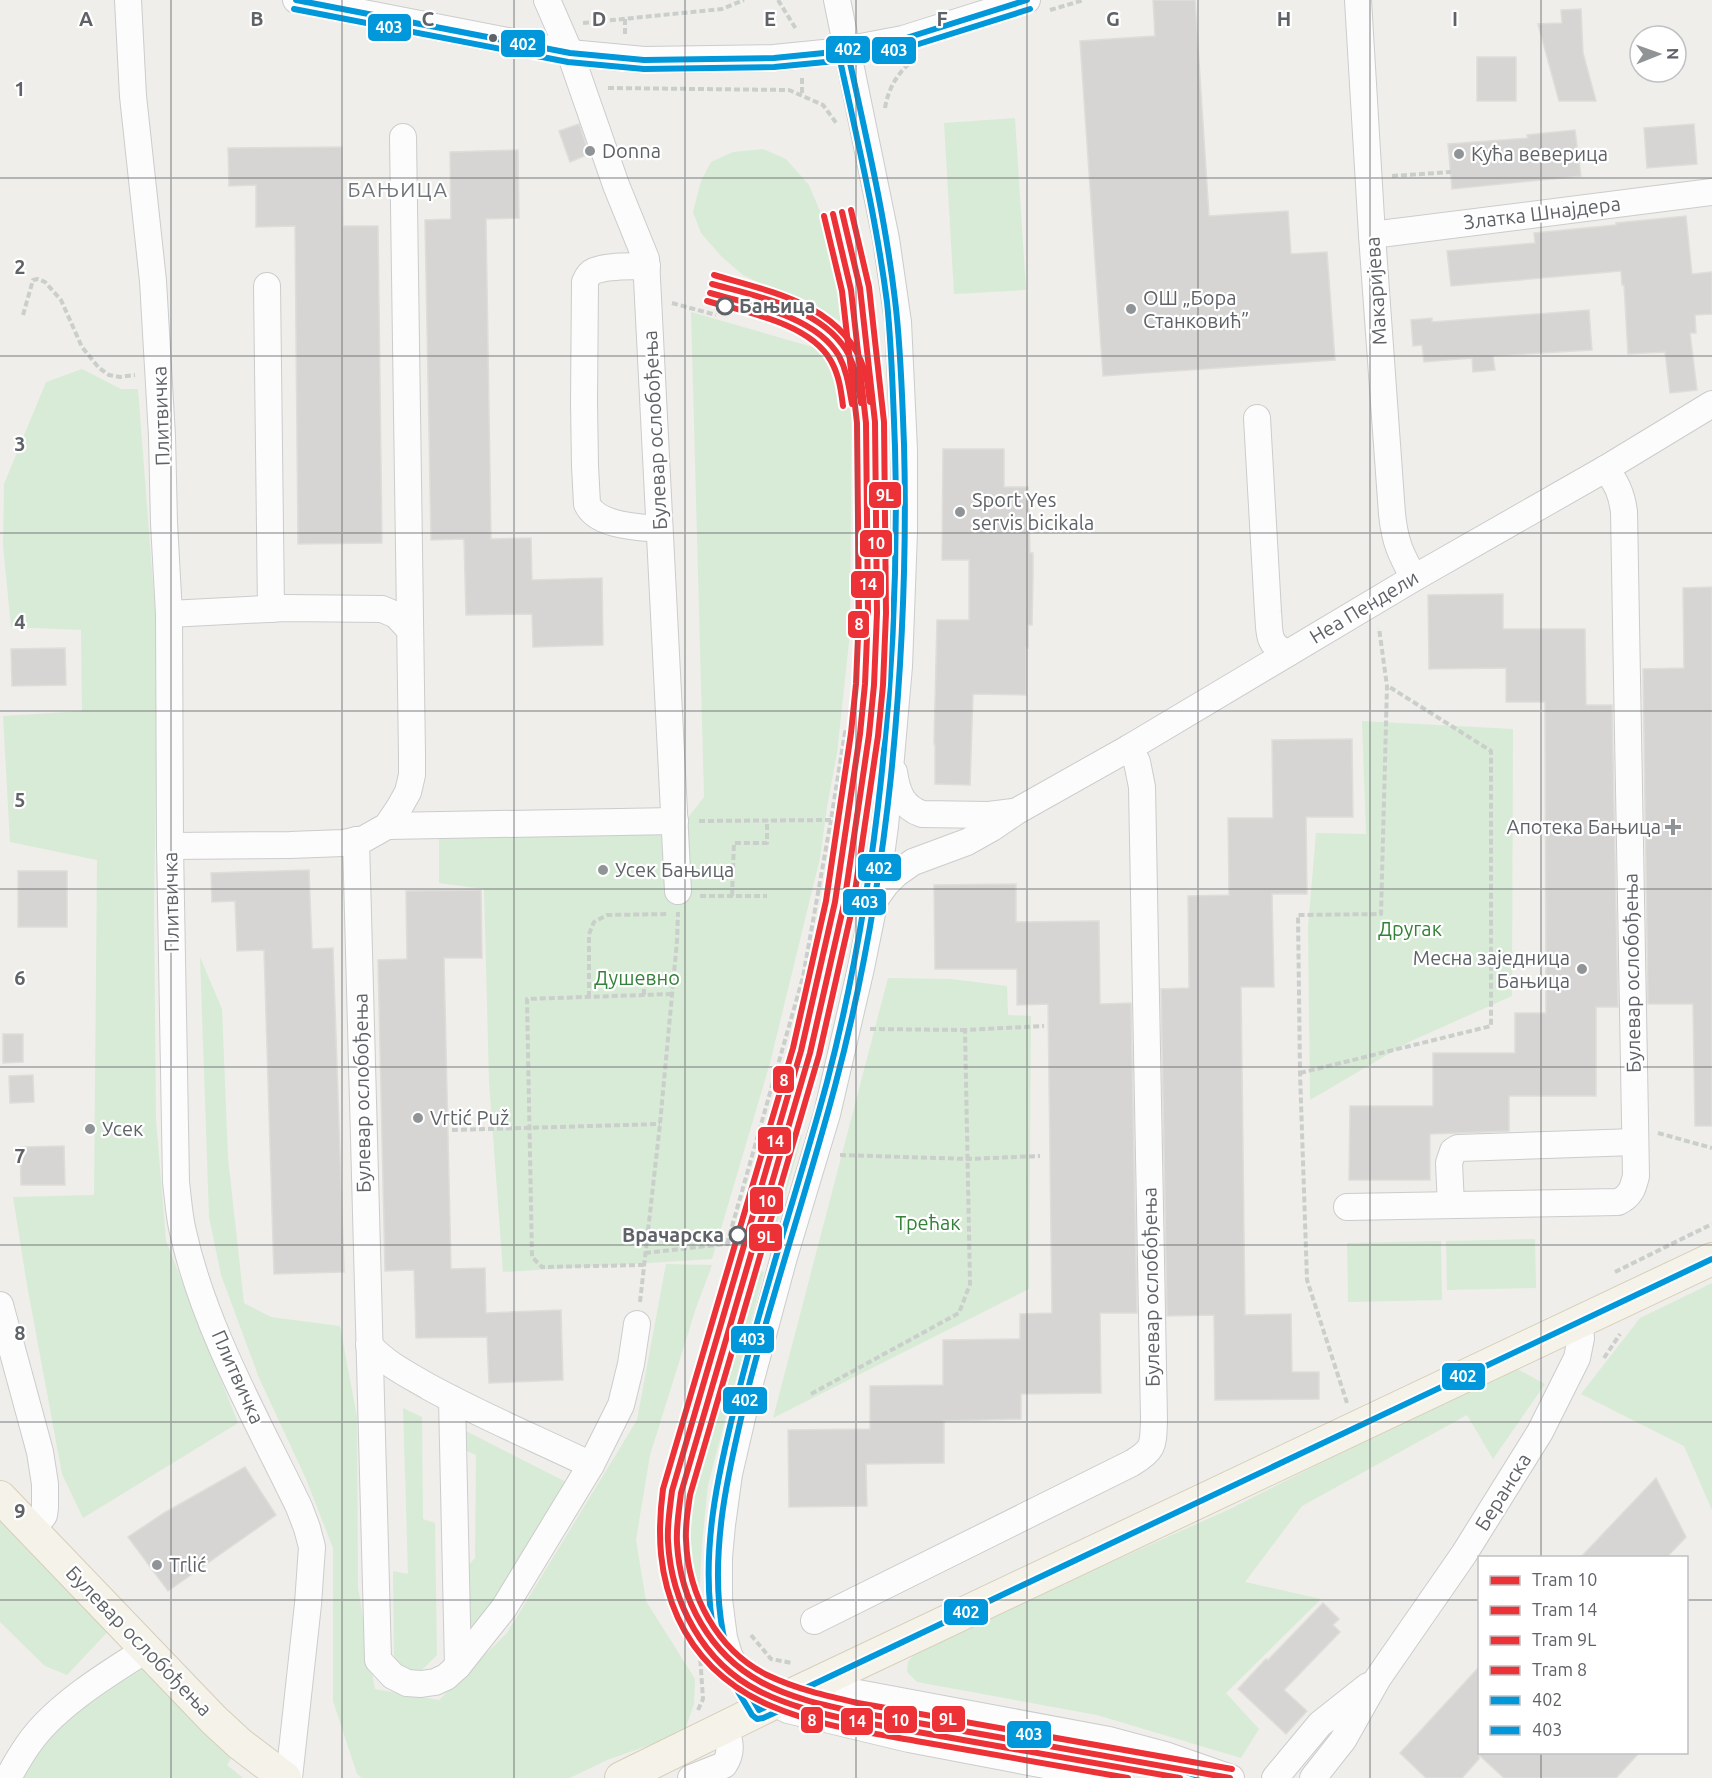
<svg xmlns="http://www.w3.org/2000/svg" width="1712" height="1778" font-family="Ubuntu,sans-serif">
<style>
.green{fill:#d8ebd6}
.building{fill:#d6d5d3;stroke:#deddd9;stroke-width:1.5}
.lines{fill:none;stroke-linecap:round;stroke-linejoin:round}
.minor-casing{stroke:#cbcccc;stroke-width:28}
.major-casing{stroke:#d7ceb8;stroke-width:34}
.path{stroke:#cacfcc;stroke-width:4;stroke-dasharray:6 3;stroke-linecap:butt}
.minor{stroke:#fdfcfc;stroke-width:26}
.major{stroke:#f4f2e9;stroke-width:32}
.bus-1-casing{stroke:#fff;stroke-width:10}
.bus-2-casing{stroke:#fff;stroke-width:10}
.bus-1{stroke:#0098da;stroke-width:6}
.bus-2{stroke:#0098da;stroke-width:6}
.tram-1-casing{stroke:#fff;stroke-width:10}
.tram-2-casing{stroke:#fff;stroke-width:10}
.tram-3-casing{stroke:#fff;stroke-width:10}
.tram-4-casing{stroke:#fff;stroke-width:10}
.tram-1{stroke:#ed3237;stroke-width:6}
.tram-2{stroke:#ed3237;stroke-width:6}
.tram-3{stroke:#ed3237;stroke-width:6}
.tram-4{stroke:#ed3237;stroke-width:6}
.grid{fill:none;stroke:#5f6368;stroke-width:1.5;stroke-opacity:0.55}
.bus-dot{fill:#5f6368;stroke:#fff;stroke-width:2}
.poi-dot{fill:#919496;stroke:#fff;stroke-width:2}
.stop-dot{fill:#fff;stroke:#5f6368;stroke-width:3}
.labels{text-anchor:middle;stroke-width:4.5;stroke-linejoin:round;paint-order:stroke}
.poi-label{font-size:20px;fill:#5f6368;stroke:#fff;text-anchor:start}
.street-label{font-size:20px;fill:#5f6368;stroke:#fff}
.stop-label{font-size:20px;font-weight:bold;fill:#5f6368;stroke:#fff;text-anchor:start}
.park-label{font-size:20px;fill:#348238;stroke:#fff}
.neighbourhood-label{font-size:21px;letter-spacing:1.5px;fill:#70757a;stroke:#fff}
.grid-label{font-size:20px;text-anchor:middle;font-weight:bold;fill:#5f6368;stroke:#fff;stroke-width:4.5;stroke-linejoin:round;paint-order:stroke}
.line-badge{stroke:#fff;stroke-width:2}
.badge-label{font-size:16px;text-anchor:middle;font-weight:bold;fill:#fff}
</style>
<rect width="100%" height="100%" fill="#efeeea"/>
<g class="green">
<path d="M1015,118L1026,290L954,294L944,123Z"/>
<path d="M763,149L786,159L809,185L827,228L855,339L840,321L807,303L779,292L743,275L722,257L701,233L693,212L701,181L711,162L733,152Z"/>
<path d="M691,312L837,354L852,383L850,633L837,753L827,807L820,858L770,1063L712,1259L503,1272L489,1082L484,889L439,883V832L680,828L704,797Z"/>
<path d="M82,369L121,389H138L158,649L154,907L156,1119L166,1241L238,1423L83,1518L62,1474L27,1285L13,1197L94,1195L97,860L10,842L3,716L82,711L81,630L11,627L3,545L4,484L46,382Z"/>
<path d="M1362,721L1513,729L1512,996L1409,1042L1310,1100L1308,927L1316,833L1366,834Z"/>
<path d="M200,957L222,1009L228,1158L244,1303L271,1317L340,1326L357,1417L358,1588L375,1689L439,1700L507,1633L637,1420L666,1264L712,1265L696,1308L650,1455L636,1540L646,1601L695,1679L694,1704L686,1727L661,1741L607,1760L570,1778H362L357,1774L333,1701V1548L306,1479L259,1378L221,1275L209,1217Z"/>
<path d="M888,978L951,979L1007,986L1008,1015L1031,1016L1029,1289L773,1418Z"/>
<path d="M795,1133L802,1135L772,1244L767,1242Z"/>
<path d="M1535,1239L1536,1288L1447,1290L1446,1241Z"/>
<path d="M1441,1241L1442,1300L1348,1302L1347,1243Z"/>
<path d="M758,1270L764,1272L708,1485L702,1544L699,1598L688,1563V1527L695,1491Z"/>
<path d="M1712,1283V1510L1684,1446L1581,1394L1640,1318Z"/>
<path d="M1512,1366L1545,1384L1493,1459L1467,1415L1302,1506L1245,1582L1321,1599L1226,1693L1259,1729L1241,1758L1097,1715L917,1682L907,1672L908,1662L919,1648L1230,1509Z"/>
<path d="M403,1408L422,1417L423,1519L435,1523L437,1655L423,1669L413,1675L401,1671L394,1658L393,1571L408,1574Z"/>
<path d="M460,1428L568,1483L463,1650L460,1574L475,1558L476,1455L460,1448Z"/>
<path d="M0,1514L113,1626L67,1675L45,1666L0,1622Z"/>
<path d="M147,1649L240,1744L227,1765L243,1778H8L16,1763Z"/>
</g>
<g class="building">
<path d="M1153,0H1195L1209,216L1288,211L1291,254L1327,252L1335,360L1103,376L1080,41L1155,36Z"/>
<path d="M1581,9L1583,53L1596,101H1559L1538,24L1562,23L1561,10Z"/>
<rect x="1477" y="57" width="39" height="44"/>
<path d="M579,124L589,154L570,162L559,131Z"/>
<path d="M1694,124L1697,164L1647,168L1644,128Z"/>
<path d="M1575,130L1581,176L1452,189L1448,144L1528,138L1527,135Z"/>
<path d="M342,147L343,226H378L382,543L298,544L295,226L256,227V185L229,186L228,148Z"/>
<path d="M518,150L519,218L486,219L491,539L531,538L532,580L602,578L603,645L533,647L532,614L466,615L464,539L431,540L425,220L451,219L450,152Z"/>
<path d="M1686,216L1692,274L1712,272V314L1695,315L1696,333H1690L1697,390L1670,393L1665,352L1628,354L1624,285H1622L1621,271L1451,286L1447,251L1535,243L1534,233L1616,225V223Z"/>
<path d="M1589,310L1592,350L1493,356L1495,370L1473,372L1472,358L1424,362L1422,345L1413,346L1411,320L1432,318V322Z"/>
<path d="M943,449H1004V487H1028L1030,553H1033V577L1032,625H1028V648H1026V695L973,694L970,785L935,784V744H934L937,620H969V560H942Z"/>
<path d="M1712,587V1126H1695L1693,1004H1648L1643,669L1684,668L1683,588Z"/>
<path d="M1503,594V629H1585L1586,705H1612L1618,1007H1596V1096H1509V1131L1430,1134V1180H1349L1350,1106H1433V1053H1515V1013H1546L1545,702H1506V668L1429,669L1428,595Z"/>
<path d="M65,648L66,685L12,686L11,649Z"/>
<path d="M1352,739L1353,817H1306L1307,894H1272L1274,987H1241L1245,1315L1291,1314L1292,1372H1319V1399L1215,1400L1214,1315L1167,1316L1161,989L1189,988L1188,896L1229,895L1228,818H1273L1272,740Z"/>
<path d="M309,870L312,949L333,948L344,1272L274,1274L264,950L237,951L235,901L212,902L211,873Z"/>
<rect x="18" y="871" width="49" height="56"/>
<path d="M1016,884V922L1099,921L1100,1004L1131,1003L1137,1313H1100L1101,1393L1021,1394V1419L944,1421V1463L866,1464L867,1506L789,1507L788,1430L870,1429V1386L943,1385V1340L1020,1339V1314L1052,1313L1048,1004L1017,1005V969H935L934,885Z"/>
<path d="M481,890L482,958H444L451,1269L485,1268L486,1313L561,1310L563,1380L489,1383L487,1337L416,1338L414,1270L385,1271L378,960L407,959L406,891Z"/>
<path d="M3,1034H23V1062L3,1063Z"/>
<path d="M33,1075L34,1102L10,1103L9,1076Z"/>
<path d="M64,1146L65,1185H21L20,1147Z"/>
<path d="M245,1467L276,1515L168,1591L128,1537L164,1513Z"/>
<path d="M1656,1478L1686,1537L1667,1557H1581Z"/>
<path d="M1323,1603L1339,1619L1333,1625L1340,1632L1284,1690L1307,1711L1286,1734L1238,1689L1266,1659L1268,1660Z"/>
<path d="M1479,1667V1752H1640L1616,1778H1504L1479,1755V1759L1462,1778H1426L1400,1753Z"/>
</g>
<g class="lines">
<g class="minor-casing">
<g id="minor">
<path d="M128,0L133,96L153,281L162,436L164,523L169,614L170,846L176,1182C178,1198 179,1216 183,1232C204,1327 257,1420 299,1507L307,1528L312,1547L308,1604L289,1778"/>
<path d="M296,0L570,53L644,60L774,58L834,52L903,39L1027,0"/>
<path d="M547,0L570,53L616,185L646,259L678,891"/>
<path d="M1358,0L1372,235L1392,514C1395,542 1400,553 1414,578"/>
<path d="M1372,235L1712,192"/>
<path d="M647,266C631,267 609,265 594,271C589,273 587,277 585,282L584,402L585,466L587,504C597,526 638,527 659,529"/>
<path d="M267,286L271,609"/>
<path d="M1257,418L1268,612C1270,632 1266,645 1288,653"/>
<path d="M169,614L286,608L382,609L396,615L409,629"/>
<path d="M894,772C897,792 902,807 922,814L989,815L1013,812"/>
<path d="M387,826L675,821"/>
<path d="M356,840L378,1660L393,1676L407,1683L421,1684L435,1682L446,1677L458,1666L504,1608L591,1465L621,1405L631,1364L637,1324"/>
<path d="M170,846L290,845L343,843L364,839L387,826L399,808L408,792L412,775V755L403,137"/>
<path d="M876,898L886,884L896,874L913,862L967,842L992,828L1017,811L1129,748L1414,578L1605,469L1712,404"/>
<path d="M1451,1205L1449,1163L1453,1151L1458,1148L1635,1142"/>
<path d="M1347,1207L1618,1202C1631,1196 1633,1188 1636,1176L1624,512C1622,495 1617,482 1605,469"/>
<path d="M0,1305L40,1452L45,1484V1508L44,1515L33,1529"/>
<path d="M369,1345C386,1364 407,1374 429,1387C482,1416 537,1439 591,1465"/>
<path d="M452,1399L458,1666"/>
<path d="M814,1621L1132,1463C1155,1449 1153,1445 1154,1419L1142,787L1137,762L1129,748"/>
<path d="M815,1685L1109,1740L1165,1755L1231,1778"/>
<path d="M774,1703L788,1710L909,1739L1113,1778"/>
<path d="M759,1710L729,1655L724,1638L719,1599V1557L722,1525L729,1474L751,1379L784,1257L827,1114L861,968L875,899L885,826L899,666L904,532V450L898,322L886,239L837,0"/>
<path d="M8,1778C15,1765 23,1751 33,1738C60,1703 109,1673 147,1649"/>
<path d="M691,1778L724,1765C733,1752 730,1741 725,1727"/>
<path d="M1275,1778L1320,1724L1368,1686"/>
<path d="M1313,1778L1343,1740L1378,1678L1464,1554L1540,1432L1577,1358L1581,1338L1579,1323"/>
</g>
</g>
<g class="major-casing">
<g id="major">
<path d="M0,1497L214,1720L240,1744L285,1778"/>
<path d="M621,1778L774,1703L1712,1259"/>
</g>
</g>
<g class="path">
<path d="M778,0L796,29"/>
<path d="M1050,10L1084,0"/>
<path d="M625,19V36"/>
<path d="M583,23L722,9L744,0"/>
<path d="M802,78V96"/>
<path d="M608,88L789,90L823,105L837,124"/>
<path d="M885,108C888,90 896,75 910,63"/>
<path d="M1392,176L1451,172"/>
<path d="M672,303L716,315"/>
<path d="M23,315L33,280L38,279L45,282L61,300L82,347L99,368L109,375L120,377L135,375"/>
<path d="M699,821L831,820L845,732L870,735"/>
<path d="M700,896H767"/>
<path d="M732,896L734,843H767V820"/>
<path d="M644,995V979"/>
<path d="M589,997V934L594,922L607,915L669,914"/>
<path d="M870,1029L965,1030"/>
<path d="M1300,1073L1491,1026V751L1388,686"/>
<path d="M452,1130L660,1124"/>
<path d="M1658,1133L1712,1148"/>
<path d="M840,1155L968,1159L1040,1156"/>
<path d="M727,1244L803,977L831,820"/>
<path d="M645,1253L735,1243L737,1235L730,1234"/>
<path d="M644,1265L542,1267L532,1257L527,999L672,994"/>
<path d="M1615,1272L1712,1224"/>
<path d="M640,1302L660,1124L677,941L678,912"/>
<path d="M1604,1358L1620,1334"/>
<path d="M811,1394L959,1313L970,1284L965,1030L1044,1026"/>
<path d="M1347,1403L1307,1280L1300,1073L1298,915L1381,914L1387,686L1379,628"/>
<path d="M751,1635L771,1659L792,1663"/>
<path d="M698,1710L703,1699L700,1655"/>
</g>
<use href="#minor" class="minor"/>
<use href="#major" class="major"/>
<g class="bus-1-casing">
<g id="bus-1">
<path d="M296,0L570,53L644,60L774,58L834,52L903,39L1027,0"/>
<path d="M847,49C865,132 885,215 895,300C901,348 902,396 904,444C907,555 902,666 891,776C880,881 862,985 835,1086C808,1188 774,1287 748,1389C729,1467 708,1553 723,1633C728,1661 745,1686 759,1710L1712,1259"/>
</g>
</g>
<g class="bus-2-casing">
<g id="bus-2">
<path d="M294,9L568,62L644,69L774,67L836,61L906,48L1030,9"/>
<path d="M838,51C856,134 876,217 887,302C892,350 893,399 895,447C898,558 893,669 881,780C870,882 853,983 827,1082C799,1186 764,1289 738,1394C718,1472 698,1558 715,1639C721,1666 738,1691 752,1715L757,1719L763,1718L816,1694L1107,1749L1162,1764L1204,1778"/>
</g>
</g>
<use href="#bus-1" class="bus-1"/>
<use href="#bus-2" class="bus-2"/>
<g class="tram-1-casing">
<g id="tram-1">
<path d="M842,212L860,288L875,422L877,613L874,685L869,735L844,904L810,1053L681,1493C679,1510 676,1526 677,1543C680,1600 710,1654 761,1682C790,1698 824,1705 856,1712L1230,1778"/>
<path d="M712,284C756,296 820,308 846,350C856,366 858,385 861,403"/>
</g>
</g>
<g class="tram-2-casing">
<g id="tram-2">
<path d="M833,214L851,290L866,423L868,613L865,684L860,734L835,902L801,1051L672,1491C670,1508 667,1525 668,1541C671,1602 703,1663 759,1691C789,1706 822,1714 855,1721L1180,1778"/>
<path d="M710,293C750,304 816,316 839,356C847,371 849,387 852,404"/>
</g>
</g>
<g class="tram-3-casing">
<g id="tram-3">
<path d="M851,210L869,287L884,422L886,613L883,685L878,736L853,905L819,1055L690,1495C688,1510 685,1525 686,1540C688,1595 717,1650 767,1675C796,1689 827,1696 858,1703L1232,1769"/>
<path d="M714,275C772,292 843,305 864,369C868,379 868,391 870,402"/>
</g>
</g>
<g class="tram-4-casing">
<g id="tram-4">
<path d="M824,216L842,291L857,423L859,613L856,684L851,733L826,901L793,1048L663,1489C657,1535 659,1576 678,1618C723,1716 828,1725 922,1742C991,1754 1060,1766 1128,1778"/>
<path d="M707,301C745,312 810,323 831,361C839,375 841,390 843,406"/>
</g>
</g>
<use href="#tram-1" class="tram-1"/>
<use href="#tram-2" class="tram-2"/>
<use href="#tram-3" class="tram-3"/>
<use href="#tram-4" class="tram-4"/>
</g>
<path class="grid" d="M171,0V1778M342,0V1778M514,0V1778M685,0V1778M856,0V1778M1027,0V1778M1198,0V1778M1370,0V1778M1541,0V1558M0,178H1712M0,356H1712M0,533H1712M0,711H1712M0,889H1712M0,1067H1712M0,1245H1712M0,1422H1712M0,1600H1480M1686,1600H1712M1541,1752V1778"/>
<circle class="bus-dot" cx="493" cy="38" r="5"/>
<g class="poi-dot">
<circle cx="590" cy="151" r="6"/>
<circle cx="1459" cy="154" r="6"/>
<circle cx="1131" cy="309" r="6"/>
<circle cx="960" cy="512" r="6"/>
<path d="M1670 818h6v6h6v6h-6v6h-6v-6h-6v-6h6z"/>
<circle cx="603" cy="870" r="6"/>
<circle cx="1582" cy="969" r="6"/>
<circle cx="418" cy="1118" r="6"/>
<circle cx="90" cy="1129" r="6"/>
<circle cx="157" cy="1565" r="6"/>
</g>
<g class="stop-dot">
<circle cx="725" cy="306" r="8"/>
<circle cx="738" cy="1235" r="8"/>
</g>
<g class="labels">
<g class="poi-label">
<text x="602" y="158">Donna</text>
<text x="1471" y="161">Кућа веверица</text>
<text x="1143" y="305">ОШ „Бора<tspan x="1143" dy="23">Станковић”</tspan></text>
<text x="972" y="507">Sport Yes<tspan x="972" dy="23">servis bicikala</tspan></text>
<text x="1661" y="834" text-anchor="end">Апотека Бањица</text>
<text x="615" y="877">Усек Бањица</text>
<text x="1570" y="965" text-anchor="end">Месна заједница<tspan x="1570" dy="23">Бањица</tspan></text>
<text x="430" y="1125">Vrtić Puž</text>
<text x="102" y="1136">Усек</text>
<text x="169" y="1572">Trlić</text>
</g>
<g class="street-label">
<text transform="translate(1542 213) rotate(-7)" y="7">Златка Шнајдера</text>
<text transform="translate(1376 291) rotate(-94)" y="7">Макаријева</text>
<text transform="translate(161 416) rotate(-92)" y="7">Плитвичка</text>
<text transform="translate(655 430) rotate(-93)" y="7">Булевар ослобођења</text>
<text transform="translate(1364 607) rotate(-31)" y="7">Неа Пендели</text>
<text transform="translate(171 902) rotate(-91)" y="7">Плитвичка</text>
<text transform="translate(1632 973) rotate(-91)" y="7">Булевар ослобођења</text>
<text transform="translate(362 1093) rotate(-91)" y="7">Булевар ослобођења</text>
<text transform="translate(1151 1287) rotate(-91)" y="7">Булевар ослобођења</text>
<text transform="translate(238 1377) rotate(66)" y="7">Плитвичка</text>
<text transform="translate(1503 1492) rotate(-58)" y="7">Беранска</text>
<text transform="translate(139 1641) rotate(46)" y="7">Булевар ослобођења</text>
</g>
<g class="stop-label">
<text x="739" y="313">Бањица</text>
<text x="724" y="1242" text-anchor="end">Врачарска</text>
</g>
<g class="park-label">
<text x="1410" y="936">Другак</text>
<text x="637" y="985">Душевно</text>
<text x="928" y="1230">Трећак</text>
</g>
<g class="neighbourhood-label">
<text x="398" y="197">БАЊИЦА</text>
</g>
</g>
<g class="grid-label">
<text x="86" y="26">A</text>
<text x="257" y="26">B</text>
<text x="428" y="26">C</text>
<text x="599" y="26">D</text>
<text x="770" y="26">E</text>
<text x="942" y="26">F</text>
<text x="1113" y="26">G</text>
<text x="1284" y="26">H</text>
<text x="1455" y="26">I</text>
<text x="20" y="96">1</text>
<text x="20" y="274">2</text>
<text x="20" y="451">3</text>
<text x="20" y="629">4</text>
<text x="20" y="807">5</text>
<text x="20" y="985">6</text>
<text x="20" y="1163">7</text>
<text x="20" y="1340">8</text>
<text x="20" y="1518">9</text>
</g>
<g class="line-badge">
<rect x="367" y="13" width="45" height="29" rx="6" fill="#0098da"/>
<rect x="500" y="29" width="46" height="29" rx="6" fill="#0098da"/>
<rect x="825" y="35" width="46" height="29" rx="6" fill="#0098da"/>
<rect x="871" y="36" width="46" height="29" rx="6" fill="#0098da"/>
<rect x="868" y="481" width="34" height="28" rx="6" fill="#ed3237"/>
<rect x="859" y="529" width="34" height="29" rx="6" fill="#ed3237"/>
<rect x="850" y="570" width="35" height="29" rx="6" fill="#ed3237"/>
<rect x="847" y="610" width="23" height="29" rx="6" fill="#ed3237"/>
<rect x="857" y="853" width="45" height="29" rx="6" fill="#0098da"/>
<rect x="842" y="888" width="45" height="28" rx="6" fill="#0098da"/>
<rect x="772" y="1065" width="23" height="29" rx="6" fill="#ed3237"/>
<rect x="757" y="1126" width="35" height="29" rx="6" fill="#ed3237"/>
<rect x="749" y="1186" width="35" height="29" rx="6" fill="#ed3237"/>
<rect x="748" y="1223" width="35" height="29" rx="6" fill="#ed3237"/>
<rect x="730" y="1325" width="45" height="29" rx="6" fill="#0098da"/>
<rect x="1441" y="1362" width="45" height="29" rx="6" fill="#0098da"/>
<rect x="722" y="1386" width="46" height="29" rx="6" fill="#0098da"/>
<rect x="943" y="1598" width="46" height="28" rx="6" fill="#0098da"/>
<rect x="931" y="1705" width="35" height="28" rx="6" fill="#ed3237"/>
<rect x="883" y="1705" width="35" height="29" rx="6" fill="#ed3237"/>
<rect x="800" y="1706" width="24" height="28" rx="6" fill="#ed3237"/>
<rect x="840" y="1707" width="34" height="29" rx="6" fill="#ed3237"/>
<rect x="1006" y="1720" width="46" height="29" rx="6" fill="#0098da"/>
</g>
<g class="badge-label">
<text x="389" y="33">403</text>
<text x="523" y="50">402</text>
<text x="848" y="55">402</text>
<text x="894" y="56">403</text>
<text x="885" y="501">9L</text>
<text x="876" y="549">10</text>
<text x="868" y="590">14</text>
<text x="859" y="630">8</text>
<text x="879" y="874">402</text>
<text x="865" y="908">403</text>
<text x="784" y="1086">8</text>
<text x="775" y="1147">14</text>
<text x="767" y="1207">10</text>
<text x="766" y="1243">9L</text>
<text x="752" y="1345">403</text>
<text x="1463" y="1382">402</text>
<text x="745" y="1406">402</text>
<text x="966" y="1618">402</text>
<text x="948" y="1725">9L</text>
<text x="900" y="1726">10</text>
<text x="812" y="1726">8</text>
<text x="857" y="1727">14</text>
<text x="1029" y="1740">403</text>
</g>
<rect x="1478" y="1556" width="210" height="198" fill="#ffffff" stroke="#bfc1c3" stroke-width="1.5"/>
<rect x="1490" y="1576" width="30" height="9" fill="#ed3237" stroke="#bfc1c3" stroke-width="1.5"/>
<text x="1532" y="1586" font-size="18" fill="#5f6368">Tram 10</text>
<rect x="1490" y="1606" width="30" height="9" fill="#ed3237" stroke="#bfc1c3" stroke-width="1.5"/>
<text x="1532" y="1616" font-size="18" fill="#5f6368">Tram 14</text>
<rect x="1490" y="1636" width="30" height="9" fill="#ed3237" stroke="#bfc1c3" stroke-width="1.5"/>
<text x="1532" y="1646" font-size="18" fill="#5f6368">Tram 9L</text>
<rect x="1490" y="1666" width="30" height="9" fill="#ed3237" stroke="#bfc1c3" stroke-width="1.5"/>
<text x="1532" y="1676" font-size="18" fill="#5f6368">Tram 8</text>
<rect x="1490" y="1696" width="30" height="9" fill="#0098da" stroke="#bfc1c3" stroke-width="1.5"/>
<text x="1532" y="1706" font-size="18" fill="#5f6368">402</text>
<rect x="1490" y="1726" width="30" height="9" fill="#0098da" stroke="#bfc1c3" stroke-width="1.5"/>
<text x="1532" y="1736" font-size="18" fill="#5f6368">403</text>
<g transform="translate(1658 54) rotate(89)"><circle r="28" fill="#ffffff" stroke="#bfc1c3" stroke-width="1.5"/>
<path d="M0-4.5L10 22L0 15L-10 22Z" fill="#919496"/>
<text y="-9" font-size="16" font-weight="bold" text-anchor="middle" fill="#5f6368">N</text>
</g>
</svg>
